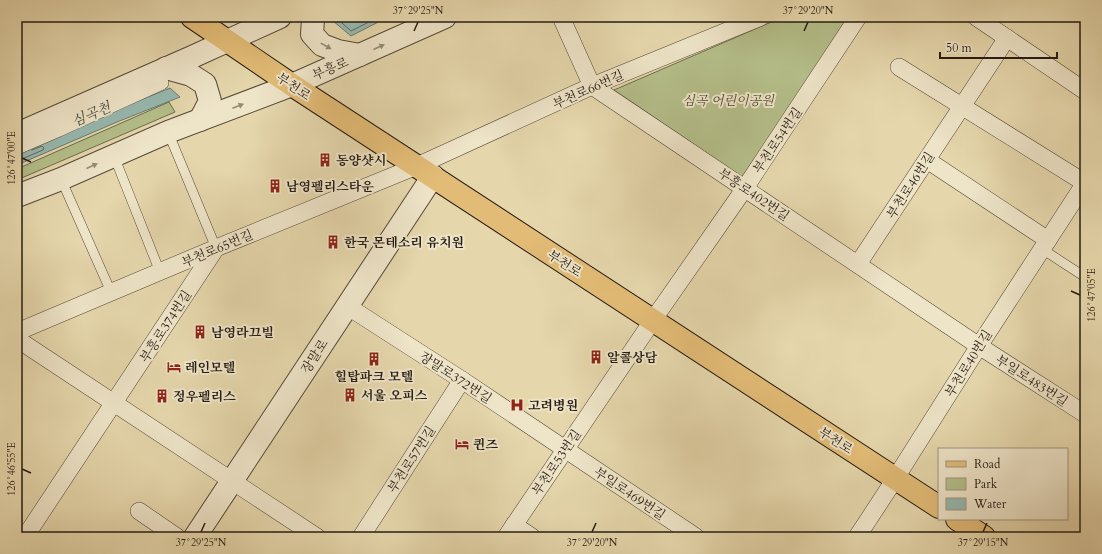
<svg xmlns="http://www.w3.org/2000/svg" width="1102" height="554" font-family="Cardo,'Noto Serif KR',serif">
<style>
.green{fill:#b4be89;stroke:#6c6d4e}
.water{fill:#97b8af;stroke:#697a71}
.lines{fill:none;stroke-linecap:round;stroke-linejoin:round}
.shore{stroke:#5e6a61;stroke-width:1}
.service-casing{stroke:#554a39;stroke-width:10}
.pedestrian-casing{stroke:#554a39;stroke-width:14}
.minor-casing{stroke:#554a39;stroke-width:18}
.tertiary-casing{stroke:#554a39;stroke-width:24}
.primary-casing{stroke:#251c13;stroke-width:24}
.service{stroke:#eee4c8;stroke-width:9}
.pedestrian{stroke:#eee4c8;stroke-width:13}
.minor{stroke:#eee4c8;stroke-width:17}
.tertiary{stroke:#eee4c8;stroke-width:22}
.primary{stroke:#e2bb76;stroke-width:22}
.oneway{fill:#948a77}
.ticks{fill:none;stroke:#251c13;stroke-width:1.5}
.labels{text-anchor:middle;stroke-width:4;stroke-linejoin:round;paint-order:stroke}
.street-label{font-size:13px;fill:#251c13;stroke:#eee4c8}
.park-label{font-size:13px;font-style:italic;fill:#504d36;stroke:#eee4c8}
.poi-label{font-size:13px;font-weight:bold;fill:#251c13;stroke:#eee4c8;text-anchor:start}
.water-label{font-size:14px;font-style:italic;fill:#474b42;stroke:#eee4c8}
.neatline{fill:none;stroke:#251c13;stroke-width:1.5}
.ticks-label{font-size:10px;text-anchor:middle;fill:#251c13}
</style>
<rect width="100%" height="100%" fill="#e5d6ab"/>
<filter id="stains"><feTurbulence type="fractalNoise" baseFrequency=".005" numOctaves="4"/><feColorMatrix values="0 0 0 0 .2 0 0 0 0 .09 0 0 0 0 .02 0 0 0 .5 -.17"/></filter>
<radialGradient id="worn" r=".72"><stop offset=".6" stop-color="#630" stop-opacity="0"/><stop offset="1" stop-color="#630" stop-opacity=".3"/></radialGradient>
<g class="green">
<path d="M783,17H851L742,177L614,90Z"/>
<path d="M169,102L175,112L17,180V169Z"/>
</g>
<g class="water">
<path d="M342,17H388L351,36L333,21Z"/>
<path d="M170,88L180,97L117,122L17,165V151Z"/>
</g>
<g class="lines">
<g class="shore">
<path d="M343,17L342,23L351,31L379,17"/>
<path d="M17,161L43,150L44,148L42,146L32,150"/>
</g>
<g class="service-casing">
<g id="service">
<path d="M168,132L216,248"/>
<path d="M114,156L160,272"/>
<path d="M61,179L111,292"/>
<path d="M1042,249L1085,277"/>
</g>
</g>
<g class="pedestrian-casing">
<path id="pedestrian" d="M17,148L59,130L162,83"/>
</g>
<g class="minor-casing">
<g id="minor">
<path d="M561,17L592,86L979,346L1085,414"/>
<path d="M976,17L1085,91"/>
<path d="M899,67L1085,183"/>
<path d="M927,160L1048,240"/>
<path d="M858,264L1007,38"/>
<path d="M347,306L462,380L696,537"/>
<path d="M17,332L216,248L417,166L592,86L761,17"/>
<path d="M17,339L317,537"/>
<path d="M139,511L177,537"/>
<path d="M514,525L532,537"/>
<path d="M25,537L216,248"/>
<path d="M361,537L462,380"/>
<path d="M506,537L653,320L745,188L858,17"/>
<path d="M857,537L895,479L979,346L1085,183"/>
</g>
</g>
<g class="tertiary-casing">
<g id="tertiary">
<path d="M314,17L313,19L312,34L322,45L338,51L360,55"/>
<path d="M166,68L191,75L205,84L210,101L200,120"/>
<path d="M17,134L192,57L280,17"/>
<path d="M17,196L61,179L168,132L292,85L445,17"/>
<path d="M195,537L433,176"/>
</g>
</g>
<g class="primary-casing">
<g id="primary">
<path d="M192,17L292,85L939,507"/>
<path d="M957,519L984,537"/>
</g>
</g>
<use href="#service" class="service"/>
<use href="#pedestrian" class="pedestrian"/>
<use href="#minor" class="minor"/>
<use href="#tertiary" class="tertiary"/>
<use href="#primary" class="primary"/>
</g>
<defs><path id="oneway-solid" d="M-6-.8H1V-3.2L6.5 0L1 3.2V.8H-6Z"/></defs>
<g class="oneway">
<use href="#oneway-solid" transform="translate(326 46) rotate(29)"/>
<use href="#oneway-solid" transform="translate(379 47) rotate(-24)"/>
<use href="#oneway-solid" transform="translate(238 106) rotate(-21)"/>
<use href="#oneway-solid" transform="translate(92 166) rotate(-24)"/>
</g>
<path class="ticks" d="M414,31L418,22M804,31L808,22M22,158L31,162M1071,291L1080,295M22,469L31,473M201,532L205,523M592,532L596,523M983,532L987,523"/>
<defs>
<g id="building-bare" transform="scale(1.08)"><path d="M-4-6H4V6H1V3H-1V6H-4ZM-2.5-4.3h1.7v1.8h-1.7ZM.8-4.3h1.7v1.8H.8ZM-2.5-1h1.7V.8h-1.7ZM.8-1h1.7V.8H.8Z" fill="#8f2418" stroke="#eee4c8" stroke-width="2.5" paint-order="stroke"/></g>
<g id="hotel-bare" transform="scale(1.08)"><path d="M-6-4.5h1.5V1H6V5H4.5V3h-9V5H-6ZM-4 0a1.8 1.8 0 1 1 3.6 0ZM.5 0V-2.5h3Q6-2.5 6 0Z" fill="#8f2418" stroke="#eee4c8" stroke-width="2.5" paint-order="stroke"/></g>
<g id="hospital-bare" transform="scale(1.08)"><path d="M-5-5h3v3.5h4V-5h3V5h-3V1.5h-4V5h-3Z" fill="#8f2418" stroke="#eee4c8" stroke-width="2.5" paint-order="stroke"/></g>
</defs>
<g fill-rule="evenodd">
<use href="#building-bare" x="325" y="160"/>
<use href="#building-bare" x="275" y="186"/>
<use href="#building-bare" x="333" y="242"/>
<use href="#building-bare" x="200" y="332"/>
<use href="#building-bare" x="596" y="357"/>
<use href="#building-bare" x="374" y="359"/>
<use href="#hotel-bare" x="174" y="367"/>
<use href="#building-bare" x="350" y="395"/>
<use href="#building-bare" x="162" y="396"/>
<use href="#hospital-bare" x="517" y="405"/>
<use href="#hotel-bare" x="462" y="444"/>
</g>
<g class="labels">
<g class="street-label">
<text transform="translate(330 68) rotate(-23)" y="5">부흥로</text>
<text transform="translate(294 86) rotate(34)" y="5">부천로</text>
<text transform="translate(588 89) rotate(-24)" y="5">부천로66번길</text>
<text transform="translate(777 140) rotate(-56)" y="5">부천로54번길</text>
<text transform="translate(910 185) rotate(-57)" y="5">부천로46번길</text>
<text transform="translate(754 194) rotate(34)" y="5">부흥로402번길</text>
<text transform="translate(217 248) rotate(-23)" y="5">부천로65번길</text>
<text transform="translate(565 263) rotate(33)" y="5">부천로</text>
<text transform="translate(165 326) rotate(-57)" y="5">부흥로374번길</text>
<text transform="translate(314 356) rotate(-57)" y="5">장말로</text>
<text transform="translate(968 363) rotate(-58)" y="5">부천로40번길</text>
<text transform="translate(456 377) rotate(33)" y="5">장말로372번길</text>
<text transform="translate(1032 380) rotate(33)" y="5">부일로483번길</text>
<text transform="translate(836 440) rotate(33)" y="5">부천로</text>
<text transform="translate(411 459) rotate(-57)" y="5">부천로57번길</text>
<text transform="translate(556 462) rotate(-56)" y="5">부천로53번길</text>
<text transform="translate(630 493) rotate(34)" y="5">부일로469번길</text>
</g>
<g class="park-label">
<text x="728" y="105">심곡 어린이공원</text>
</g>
<g class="poi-label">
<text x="336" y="165">동양샷시</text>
<text x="286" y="191">남영펠리스타운</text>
<text x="344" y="247">한국 몬테소리 유치원</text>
<text x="211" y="337">남영라끄빌</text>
<text x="607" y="362">알콜상담</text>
<text x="185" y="372">레인모텔</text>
<text x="374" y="381" text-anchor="middle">힐탑파크 모텔</text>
<text x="361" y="400">서울 오피스</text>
<text x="173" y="401">정우펠리스</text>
<text x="528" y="410">고려병원</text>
<text x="473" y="449">퀸즈</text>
</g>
<g class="water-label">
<text transform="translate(91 114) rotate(-23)" y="5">심곡천</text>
</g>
</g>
<rect width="1102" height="554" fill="none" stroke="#e5d6ab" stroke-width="44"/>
<rect x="938" y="448" width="130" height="72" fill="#eee4c8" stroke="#9e9480"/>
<rect x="946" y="461" width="20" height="6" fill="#e2bb76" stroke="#9e9480"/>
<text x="974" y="468" font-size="12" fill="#251c13">Road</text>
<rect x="946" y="478" width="20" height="12" fill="#b4be89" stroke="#9e9480"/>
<text x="974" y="488" font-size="12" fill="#251c13">Park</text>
<rect x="946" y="498" width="20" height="12" fill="#97b8af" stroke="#9e9480"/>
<text x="974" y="508" font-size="12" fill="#251c13">Water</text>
<path d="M940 52v6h117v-6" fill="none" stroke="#251c13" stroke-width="2"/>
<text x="946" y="52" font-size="12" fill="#251c13" stroke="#eee4c8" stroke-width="3" paint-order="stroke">50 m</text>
<rect x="22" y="22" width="1058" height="510" class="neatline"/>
<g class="ticks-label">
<text x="418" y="14">37°29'25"N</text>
<text x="808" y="14">37°29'20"N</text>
<text transform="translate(11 158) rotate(-90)" y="4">126°47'00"E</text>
<text transform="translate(1091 295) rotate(-90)" y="4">126°47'05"E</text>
<text transform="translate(11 469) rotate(-90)" y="4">126°46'55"E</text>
<text x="201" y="546">37°29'25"N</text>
<text x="592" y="546">37°29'20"N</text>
<text x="983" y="546">37°29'15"N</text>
</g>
<rect width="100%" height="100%" filter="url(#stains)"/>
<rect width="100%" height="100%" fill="url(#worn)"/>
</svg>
